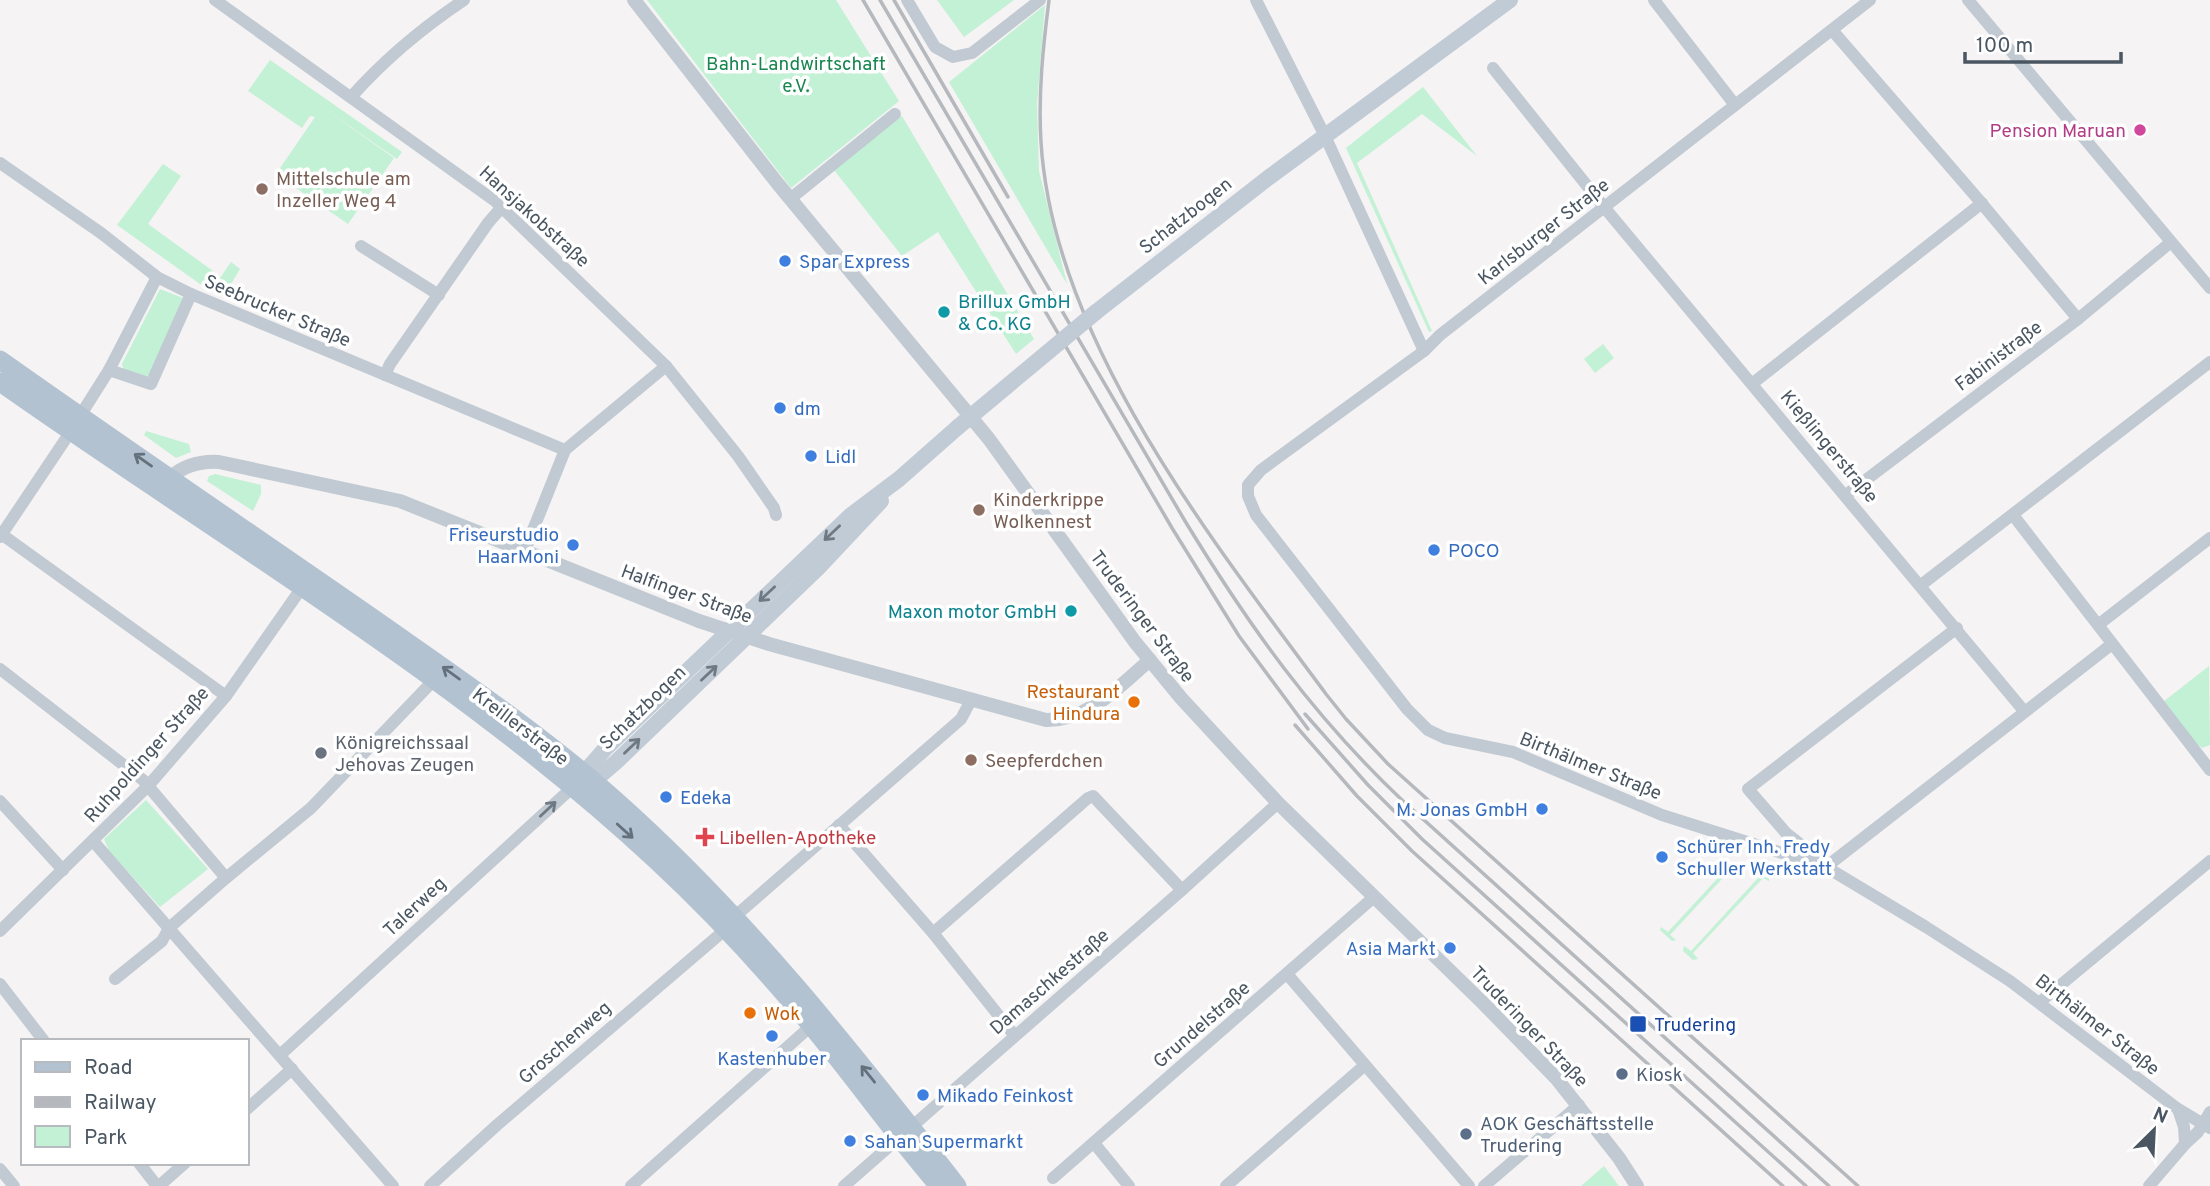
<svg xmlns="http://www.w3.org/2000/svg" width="2210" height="1186" font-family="Overpass,sans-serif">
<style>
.green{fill:#c3f1d5}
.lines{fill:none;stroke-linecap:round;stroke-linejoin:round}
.minor{stroke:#c1cad2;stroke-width:12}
.tertiary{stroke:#c1cad2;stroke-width:14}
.secondary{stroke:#c1cbd6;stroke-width:16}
.primary{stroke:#b3c2d1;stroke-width:19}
.rail{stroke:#b5b8bd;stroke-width:3.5}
.secondary-bridge{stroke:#c1cbd6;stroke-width:16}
.oneway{stroke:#64717d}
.oneway2{stroke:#6e7984}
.oneway3{stroke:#6e7983}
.hotel-dot{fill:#d1479c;stroke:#fff;stroke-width:2.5}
.education-dot{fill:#8d6e63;stroke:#fff;stroke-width:2.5}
.shop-dot{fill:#3f7fe0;stroke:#fff;stroke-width:2.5}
.culture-dot{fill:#0f9aa8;stroke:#fff;stroke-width:2.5}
.food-dot{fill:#e8710a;stroke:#fff;stroke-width:2.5}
.worship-dot{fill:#6b7280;stroke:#fff;stroke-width:2.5}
.health-dot{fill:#e0444e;stroke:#fff;stroke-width:2.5}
.transit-dot{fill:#1a4fb4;stroke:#fff;stroke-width:2.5}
.service-dot{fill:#5c6f8a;stroke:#fff;stroke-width:2.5}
.labels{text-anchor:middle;stroke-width:7;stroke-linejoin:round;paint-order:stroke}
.park-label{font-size:19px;fill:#17864f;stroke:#fff}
.hotel-label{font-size:19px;fill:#b23c85;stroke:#fff;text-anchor:end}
.education-label{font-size:19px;fill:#785e54;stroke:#fff;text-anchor:start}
.street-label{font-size:19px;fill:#4a5661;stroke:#fff}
.shop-label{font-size:19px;fill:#366cbe;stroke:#fff;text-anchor:start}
.culture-label{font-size:19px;fill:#0d838f;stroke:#fff;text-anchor:start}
.food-label{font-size:19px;fill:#c56008;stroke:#fff;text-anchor:end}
.worship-label{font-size:19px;fill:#5b616d;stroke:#fff;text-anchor:start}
.health-label{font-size:19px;fill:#be3a42;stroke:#fff;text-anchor:start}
.transit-label{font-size:19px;fill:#164399;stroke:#fff;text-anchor:start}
.service-label{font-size:19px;fill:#4e5e75;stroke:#fff;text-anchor:start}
</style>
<rect width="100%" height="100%" fill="#f5f3f3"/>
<g class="green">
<path d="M647,0H836L899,101L791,188Z"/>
<path d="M937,0H1014L964,37Z"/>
<path d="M1045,5L1037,104L1039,171L1067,284L949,82Z"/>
<path d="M270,60L402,152L397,159L321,106L394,158L348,224L276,174L315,117L310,116L302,128L248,91Z"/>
<path d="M1423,87L1477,156L1422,114L1357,163L1432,331L1429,332L1346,148Z"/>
<path d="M902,116L1034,339L1016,354L938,232L902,256L834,170Z"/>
<path d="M163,164L181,176L148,224L213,271L210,280L216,284L231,262L240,269L225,294L200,284L117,225Z"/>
<path d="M160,289L183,298L151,373L144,379L124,372L122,364Z"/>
<path d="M1603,344L1614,358L1595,373L1584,359Z"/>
<path d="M146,431L189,444L191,452L176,458L144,435Z"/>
<path d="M215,474L261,485V494L253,511L207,481L209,476Z"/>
<path d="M2209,666L2210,745L2202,748L2196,743L2163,702Z"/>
<path d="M146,800L208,869L160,907L109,851L104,839Z"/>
<path d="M1722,861L1741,867L1740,872L1733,867L1670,935L1676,940L1672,941L1660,930L1661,927L1668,932L1728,867Z"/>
<path d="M1755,871L1769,877V881L1763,878L1693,953L1698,959L1693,960L1683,951L1684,946L1691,951L1758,878L1752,873Z"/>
<path d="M1604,1166L1619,1186H1581Z"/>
</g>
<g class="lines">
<g class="minor">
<path d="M215,0L495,201L666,366L738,456L774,508L776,515"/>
<path d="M907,0L935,47L953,57L972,53L1040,0"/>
<path d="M1256,0L1325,136L1424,351"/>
<path d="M1654,0L1735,105"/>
<path d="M1870,0L1440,335L1424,351L1261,470L1248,485V496L1256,515L1407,709L1428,730L1445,738L1513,752L1662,815L1826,867L1926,927L2010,981L2178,1109L2210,1128"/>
<path d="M1968,0L2210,288"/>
<path d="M1832,30L1978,199L2078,319"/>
<path d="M1493,68L1604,207L2024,711"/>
<path d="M352,96C386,58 422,28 464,0"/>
<path d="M0,163L101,233L157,277L191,294L565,450"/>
<path d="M790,199L895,114"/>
<path d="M361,246L439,295"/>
<path d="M109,370L151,384L191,294"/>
<path d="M385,375L390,364L488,223L501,208"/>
<path d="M1753,383L1982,203"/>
<path d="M80,416L109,370L157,277"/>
<path d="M1846,495L2078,319L2171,242"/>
<path d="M2013,515L2210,770"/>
<path d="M0,533L226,696"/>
<path d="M0,537L71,431"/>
<path d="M525,550L565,450L666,366"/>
<path d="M1921,585L2210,362"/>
<path d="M2098,625L2210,538"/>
<path d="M0,669L143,780L226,878"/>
<path d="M0,801L63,870"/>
<path d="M839,825L933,933L1015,1036"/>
<path d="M93,841L393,1186"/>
<path d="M1818,863L1814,855L1786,833L1748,789L1957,628"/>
<path d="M1826,867L2112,644"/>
<path d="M733,918L961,719L971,700"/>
<path d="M0,931L148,786L226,696L303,586"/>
<path d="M933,933L1088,798L1093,796L1182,890"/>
<path d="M1287,974L1469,1186"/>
<path d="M115,979L162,941L169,928L226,878L311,808L434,680"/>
<path d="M0,984L44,1041"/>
<path d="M2040,1002L2210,861"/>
<path d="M280,1055L574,786"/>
<path d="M247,1109L292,1069"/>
<path d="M2178,1109L2184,1127L2185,1144"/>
<path d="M1094,1143L1129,1186"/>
<path d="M139,1163L157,1186"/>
<path d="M0,1169L14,1186"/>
<path d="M1053,1178L1374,897"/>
<path d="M159,1186L185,1163"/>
<path d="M430,1186L497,1125L726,929"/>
<path d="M631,1186L811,1026"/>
<path d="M844,1186L1182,890L1278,803"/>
<path d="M1226,1186L1365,1065"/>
<path d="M1484,1186L1579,1105"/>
<path d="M2149,1186L2185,1144L2198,1132L2210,1112"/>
</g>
<g class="tertiary">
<path d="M634,0L778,184L989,439L1135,642L1181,698L1278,803L1484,1004L1556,1078L1619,1158L1637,1186"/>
<path d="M170,478C184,465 200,461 219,462L400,501L699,621L769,644L1046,720C1089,721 1118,687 1150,660"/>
</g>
<g class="secondary">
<path d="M1096,312L1268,178L1510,0"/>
<path d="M577,781L605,749L850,516L899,479L958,427"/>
<path d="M583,783L602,774L616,762L818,568L881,501"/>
</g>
<g class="primary">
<path d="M0,360C127,450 256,537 384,626C462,681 542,735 614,799C743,913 851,1050 957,1186"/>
<path d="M0,382C221,538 457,675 656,860C711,911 763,967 810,1024C854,1077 894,1134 939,1186"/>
</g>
<g class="rail">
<path d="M863,0L1172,528L1239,636L1308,729"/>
<path d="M880,0L1185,521C1249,626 1313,716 1403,801L1829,1186"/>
<path d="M894,0L1008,197"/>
<path d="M1049,0C1043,47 1038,95 1041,142C1053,340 1212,540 1326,694L1346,719L1388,764L1858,1186"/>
<path d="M1305,714L1368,785L1422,839L1806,1186"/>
<path d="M1295,725L1357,796L1412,851L1783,1186"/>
</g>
<path class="secondary-bridge" d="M958,427L1096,312"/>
</g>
<defs><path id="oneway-shaft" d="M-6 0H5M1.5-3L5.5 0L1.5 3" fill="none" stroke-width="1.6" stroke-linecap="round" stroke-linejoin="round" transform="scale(1.75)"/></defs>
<g class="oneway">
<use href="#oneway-shaft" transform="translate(143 460) rotate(-145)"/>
<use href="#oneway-shaft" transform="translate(451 673) rotate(-144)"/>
<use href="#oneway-shaft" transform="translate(625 831) rotate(42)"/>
<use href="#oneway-shaft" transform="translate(868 1074) rotate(-129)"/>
</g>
<g class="oneway2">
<use href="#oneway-shaft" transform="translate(832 533) rotate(137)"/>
<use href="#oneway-shaft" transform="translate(767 594) rotate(137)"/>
<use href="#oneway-shaft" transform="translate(709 673) rotate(-43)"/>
<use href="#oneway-shaft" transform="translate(632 746) rotate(-44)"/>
</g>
<use class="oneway3" href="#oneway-shaft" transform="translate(548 809) rotate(-43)"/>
<circle class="hotel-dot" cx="2140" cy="130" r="7"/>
<g class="education-dot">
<circle cx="262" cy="189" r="7"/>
<circle cx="979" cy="510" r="7"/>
<circle cx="971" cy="760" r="7"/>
</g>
<g class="shop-dot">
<circle cx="785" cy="261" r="7"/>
<circle cx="780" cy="408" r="7"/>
<circle cx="811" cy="456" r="7"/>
<circle cx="573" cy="545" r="7"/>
<circle cx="1434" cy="550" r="7"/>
<circle cx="666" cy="797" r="7"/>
<circle cx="1542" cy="809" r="7"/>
<circle cx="1662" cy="857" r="7"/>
<circle cx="1450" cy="948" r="7"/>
<circle cx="772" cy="1036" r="7"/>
<circle cx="923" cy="1095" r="7"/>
<circle cx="850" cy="1141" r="7"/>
</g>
<g class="culture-dot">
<circle cx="944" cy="312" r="7"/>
<circle cx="1071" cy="611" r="7"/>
</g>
<g class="food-dot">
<circle cx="1134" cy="702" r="7"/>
<circle cx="750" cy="1013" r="7"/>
</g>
<circle class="worship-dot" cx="321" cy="753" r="7"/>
<path class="health-dot" d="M701.5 826.5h7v7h7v7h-7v7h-7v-7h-7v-7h7z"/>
<rect class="transit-dot" x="1629" y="1015" width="18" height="18" rx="3.5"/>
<g class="service-dot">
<circle cx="1622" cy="1074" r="7"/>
<circle cx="1466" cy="1134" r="7"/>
</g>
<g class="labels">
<g class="park-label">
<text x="796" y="70">Bahn-Landwirtschaft<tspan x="796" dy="22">e.V.</tspan></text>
</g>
<g class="hotel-label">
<text x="2126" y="137">Pension Maruan</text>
</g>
<g class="education-label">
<text x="276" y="185">Mittelschule am<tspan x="276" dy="22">Inzeller Weg 4</tspan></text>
<text x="993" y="506">Kinderkrippe<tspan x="993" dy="22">Wolkennest</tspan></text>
<text x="985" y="767">Seepferdchen</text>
</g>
<g class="street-label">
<text transform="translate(1185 215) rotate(-38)" y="7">Schatzbogen</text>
<text transform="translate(535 216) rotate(42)" y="7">Hansjakobstraße</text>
<text transform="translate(1543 231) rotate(-38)" y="7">Karlsburger Straße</text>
<text transform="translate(278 310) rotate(23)" y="7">Seebrucker Straße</text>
<text transform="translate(1998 355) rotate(-37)" y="7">Fabinistraße</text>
<text transform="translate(1830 446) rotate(50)" y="7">Kießlingerstraße</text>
<text transform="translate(687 593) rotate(20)" y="7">Halfinger Straße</text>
<text transform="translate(1143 616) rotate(53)" y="7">Truderinger Straße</text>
<text transform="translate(642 707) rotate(-44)" y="7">Schatzbogen</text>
<text transform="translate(521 726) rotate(37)" y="7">Kreillerstraße</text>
<text transform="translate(146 754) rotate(-48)" y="7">Ruhpoldinger Straße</text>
<text transform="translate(1591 765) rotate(22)" y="7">Birthälmer Straße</text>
<text transform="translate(414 906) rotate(-43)" y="7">Talerweg</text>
<text transform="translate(1049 981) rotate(-41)" y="7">Damaschkestraße</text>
<text transform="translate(1201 1024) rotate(-41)" y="7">Grundelstraße</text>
<text transform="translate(2098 1024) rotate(38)" y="7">Birthälmer Straße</text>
<text transform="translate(1530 1026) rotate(46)" y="7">Truderinger Straße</text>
<text transform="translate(564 1042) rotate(-41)" y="7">Groschenweg</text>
</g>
<g class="shop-label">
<text x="799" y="268">Spar Express</text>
<text x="794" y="415">dm</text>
<text x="825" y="463">Lidl</text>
<text x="559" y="541" text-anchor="end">Friseurstudio<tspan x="559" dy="22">HaarMoni</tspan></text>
<text x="1448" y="557">POCO</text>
<text x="680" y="804">Edeka</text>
<text x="1528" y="816" text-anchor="end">M. Jonas GmbH</text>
<text x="1676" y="853">Schürer Inh. Fredy<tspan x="1676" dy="22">Schuller Werkstatt</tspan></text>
<text x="1436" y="955" text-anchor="end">Asia Markt</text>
<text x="772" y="1065" text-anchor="middle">Kastenhuber</text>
<text x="937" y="1102">Mikado Feinkost</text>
<text x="864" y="1148">Sahan Supermarkt</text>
</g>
<g class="culture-label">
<text x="958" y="308">Brillux GmbH<tspan x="958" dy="22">&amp; Co. KG</tspan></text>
<text x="1057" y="618" text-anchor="end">Maxon motor GmbH</text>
</g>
<g class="food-label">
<text x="1120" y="698">Restaurant<tspan x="1120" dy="22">Hindura</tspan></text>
<text x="764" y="1020" text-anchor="start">Wok</text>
</g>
<g class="worship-label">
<text x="335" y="749">Königreichssaal<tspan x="335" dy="22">Jehovas Zeugen</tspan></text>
</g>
<g class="health-label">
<text x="719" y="844">Libellen-Apotheke</text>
</g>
<g class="transit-label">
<text x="1654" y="1031">Trudering</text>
</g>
<g class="service-label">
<text x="1636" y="1081">Kiosk</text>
<text x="1480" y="1130">AOK Geschäftsstelle<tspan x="1480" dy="22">Trudering</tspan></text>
</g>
</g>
<rect x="21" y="1039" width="228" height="126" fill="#ffffff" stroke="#b7bbc0" stroke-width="2"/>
<rect x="35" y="1062" width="35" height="10" fill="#b3c2d1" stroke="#b7bbc0" stroke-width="2"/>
<text x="84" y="1074" font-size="21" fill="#4a5661">Road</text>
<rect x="35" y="1097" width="35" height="10" fill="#b5b8bd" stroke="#b7bbc0" stroke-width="2"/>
<text x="84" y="1109" font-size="21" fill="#4a5661">Railway</text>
<rect x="35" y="1126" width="35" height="21" fill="#c3f1d5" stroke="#b7bbc0" stroke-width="2"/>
<text x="84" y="1144" font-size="21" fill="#4a5661">Park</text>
<g transform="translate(2154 1130) rotate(24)" stroke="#ffffff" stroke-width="5" paint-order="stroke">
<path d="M0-5L12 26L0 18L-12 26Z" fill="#4a5661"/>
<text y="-10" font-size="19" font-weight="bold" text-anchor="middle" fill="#4a5661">N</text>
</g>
<path d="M1965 52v10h156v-10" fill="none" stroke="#4a5661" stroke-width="3.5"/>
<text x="1976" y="52" font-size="21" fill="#4a5661" stroke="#ffffff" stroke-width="5" paint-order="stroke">100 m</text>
</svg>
